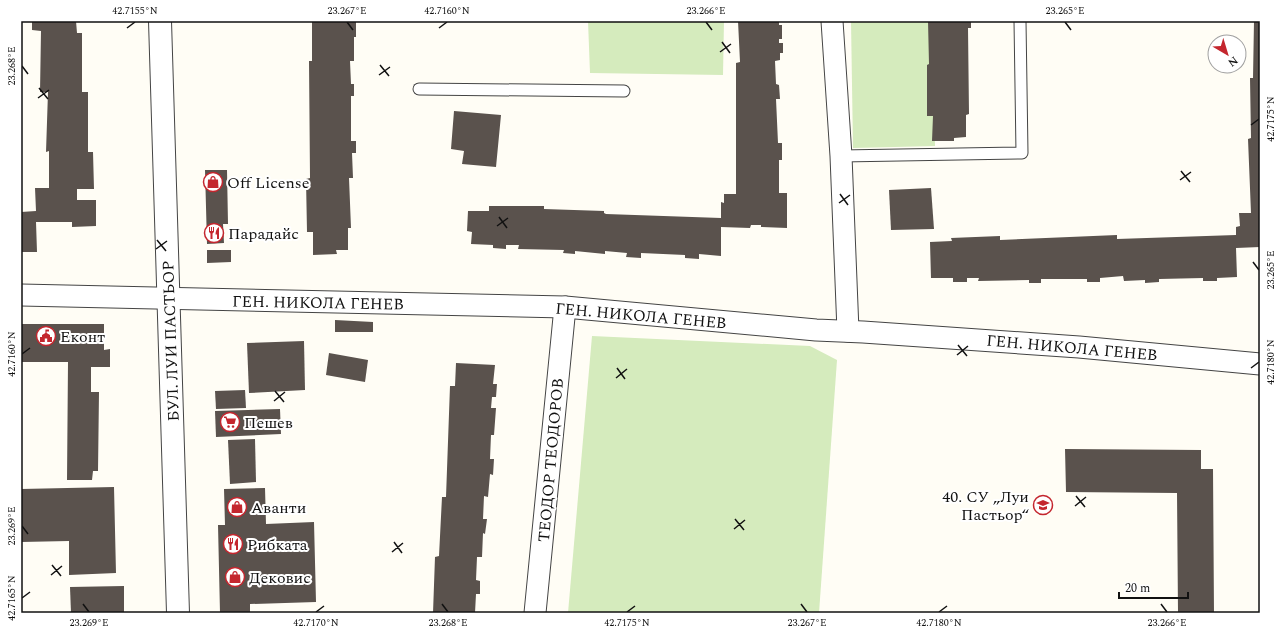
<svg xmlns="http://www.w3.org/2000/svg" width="1281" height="634" font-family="Spectral,serif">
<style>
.green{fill:#d5ebbd}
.building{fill:#5a524d}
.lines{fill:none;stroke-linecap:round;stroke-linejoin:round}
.service-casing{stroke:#444;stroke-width:13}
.minor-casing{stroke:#444;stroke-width:23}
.tertiary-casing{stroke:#444;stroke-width:24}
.service{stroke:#fff;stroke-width:11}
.minor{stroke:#fff;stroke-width:21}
.tertiary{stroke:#fff;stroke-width:22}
.ticks{fill:none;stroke:#111;stroke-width:1.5}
.labels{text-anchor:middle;stroke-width:4;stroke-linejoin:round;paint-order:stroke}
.poi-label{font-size:16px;fill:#111;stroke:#fff;text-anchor:start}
.street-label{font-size:16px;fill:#111;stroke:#fff}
.neatline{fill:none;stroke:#111;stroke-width:1.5}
.ticks-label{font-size:10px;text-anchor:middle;fill:#111}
</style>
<rect width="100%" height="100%" fill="#fffdf5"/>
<g class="green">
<path d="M588,21H724L723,75L590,73Z"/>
<path d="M851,21H932L935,146L853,148Z"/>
<path d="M592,336L810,346L837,360L819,613H568Z"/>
</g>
<g class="building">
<path d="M32,21H76L77,33H82V92H88V152H93L94,189H77V200H96V226L72,227V222H36L37,252H21V212L36,211L35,188H49V151L46,152L48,92H40L41,31L32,30Z"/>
<path d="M312,21H353V22H356V37H354V61H350L351,84H354V96H351V141H356V153H352L353,178H349L351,228H348V250H336L337,254L313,255V232H307L306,179L310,178L309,61H312Z"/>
<path d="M738,21H779V25H782V39H779V43H783V53H780V60L775,61L776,84L779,85L780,99H776L778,143H782V160H779V193H787V228L761,227V225H751L750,228L721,227V256L699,254V259L685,258V255L641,253V258L626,257L627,253L605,251V254L575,251V254L563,253L564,250L518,249L519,245H506V249L493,248V245L471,244L472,232L467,231L468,211H489V206H544V209L604,211V213L606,214L721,218V202L724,203V194H736V63L740,62Z"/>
<path d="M928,21H971V28H968L969,114L966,115V137L954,138V141H932L933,116H927V65L929,64Z"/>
<path d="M1254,21H1260V247L1236,248L1237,277L1217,278V281H1203V278L1159,279V282L1145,283V280L1124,281L1123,276L1100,278V282H1087V279H1041V283H1029V280L978,281L979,278H967V282H953V278H931L930,242L952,241L951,238L1000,236V240L1117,235V239L1236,235V227L1240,226L1239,213H1251L1248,139L1251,138L1250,78H1253Z"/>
<path d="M454,111L501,115L496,167L462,164L464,151L451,149Z"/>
<path d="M205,170H227L228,224H223L224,243L207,244Z"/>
<path d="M931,188L934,229L891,230L889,190Z"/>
<path d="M207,250H231V262L207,263Z"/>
<path d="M335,320L373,322V332H335Z"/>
<path d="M21,324H104V350L110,349V367H91V392H99L98,471H93L92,480H67L68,362H21Z"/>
<path d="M304,341L305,390L249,393L247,343Z"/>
<path d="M329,353L368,360L365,382L326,375Z"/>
<path d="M456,363L495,365L493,384H497L496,397H492L491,408H496L494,435H491L490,459H494L493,475L490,474L488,497L484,496L483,519H487L485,534L483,533L482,557H477L476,580L480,581V594H476L475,613H433L435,557L439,556L442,497H446L450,386H455Z"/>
<path d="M245,390L246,408L216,409L215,391Z"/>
<path d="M280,409L281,434L216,437L215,411Z"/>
<path d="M255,439L256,482L230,484L228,440Z"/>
<path d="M1065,449L1201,450V469H1213L1214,613H1178L1177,493L1066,492Z"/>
<path d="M114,487L116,573L69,575V541L21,542V489Z"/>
<path d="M265,488L266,524L314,522L316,602L250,604V613H220L218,525H225L224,489Z"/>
<path d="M124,586V613H71L70,587Z"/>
</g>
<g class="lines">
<g class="service-casing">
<g id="service">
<path d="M419,89L624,91"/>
<path d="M841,156L1022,153L1020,21"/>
</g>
</g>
<g class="minor-casing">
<g id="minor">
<path d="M832,21L841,156L848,331"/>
<path d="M21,295L565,307L816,330L863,332L1079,347L1260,364"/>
<path d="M535,613L565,307"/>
</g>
</g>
<g class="tertiary-casing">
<path id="tertiary" d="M160,21L178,613"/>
</g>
<use href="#service" class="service"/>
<use href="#minor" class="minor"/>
<use href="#tertiary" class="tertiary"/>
</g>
<path class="ticks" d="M347,22L353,30M706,22L712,30M1065,22L1071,30M127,28L135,22M439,28L447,22M722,42L730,53M720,52L731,44M380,65L389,76M22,66L28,74M379,75L390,67M39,88L48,99M38,98L49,90M1251,125L1259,119M1181,171L1190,182M1180,180L1191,172M840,194L848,205M839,203L850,195M499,217L507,228M497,226L508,218M157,240L166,251M156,249L167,241M1253,262L1259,270M958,345L967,356M22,354L30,348M957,355L968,346M617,368L625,379M1251,368L1259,362M616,378L627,369M275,391L284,402M274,401L285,392M1076,496L1085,507M1075,506L1086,497M735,519L744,530M22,526L28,534M734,529L745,520M394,542L402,553M392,552L403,543M52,565L61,576M51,575L62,566M22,598L30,592M83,604L89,612M442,604L448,612M801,604L807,612M1161,604L1167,612M316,612L324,606M627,612L635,606M939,612L947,606"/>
<defs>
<g id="shop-ring" transform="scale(1)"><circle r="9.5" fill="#fff" stroke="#c4262e" stroke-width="1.5"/><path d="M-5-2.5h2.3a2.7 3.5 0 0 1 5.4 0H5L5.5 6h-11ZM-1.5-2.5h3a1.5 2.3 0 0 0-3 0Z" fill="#c4262e"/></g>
<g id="restaurant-ring" transform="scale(1)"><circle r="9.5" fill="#fff" stroke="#c4262e" stroke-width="1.5"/><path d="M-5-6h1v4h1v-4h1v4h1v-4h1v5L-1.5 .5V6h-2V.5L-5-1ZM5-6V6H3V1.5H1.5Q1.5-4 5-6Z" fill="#c4262e"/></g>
<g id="civic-ring" transform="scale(1)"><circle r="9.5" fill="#fff" stroke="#c4262e" stroke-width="1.5"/><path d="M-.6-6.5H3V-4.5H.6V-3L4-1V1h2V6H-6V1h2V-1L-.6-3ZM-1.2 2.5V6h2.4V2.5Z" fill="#c4262e"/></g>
<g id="supermarket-ring" transform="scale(1)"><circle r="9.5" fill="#fff" stroke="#c4262e" stroke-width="1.5"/><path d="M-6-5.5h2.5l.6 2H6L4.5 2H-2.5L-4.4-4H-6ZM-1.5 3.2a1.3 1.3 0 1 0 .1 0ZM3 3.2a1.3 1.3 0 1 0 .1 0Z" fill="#c4262e"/></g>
<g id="school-ring" transform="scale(1)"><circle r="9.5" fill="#fff" stroke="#c4262e" stroke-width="1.5"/><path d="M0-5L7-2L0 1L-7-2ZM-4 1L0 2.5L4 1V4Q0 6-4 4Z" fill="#c4262e"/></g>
</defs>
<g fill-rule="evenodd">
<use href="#shop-ring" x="213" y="182"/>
<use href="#restaurant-ring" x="214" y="233"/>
<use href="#civic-ring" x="46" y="336"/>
<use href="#supermarket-ring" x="230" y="422"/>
<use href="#school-ring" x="1043" y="505"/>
<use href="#shop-ring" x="237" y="507"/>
<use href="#restaurant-ring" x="233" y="544"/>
<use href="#shop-ring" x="235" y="577"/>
</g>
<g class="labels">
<g class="poi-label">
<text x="227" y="188">Off License</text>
<text x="228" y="239">Парадайс</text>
<text x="60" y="342">Еконт</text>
<text x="244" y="428">Пешев</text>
<text x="1029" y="502" text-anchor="end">40. СУ „Луи<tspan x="1029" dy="18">Пастьор“</tspan></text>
<text x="251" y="513">Аванти</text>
<text x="247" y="550">Рибката</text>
<text x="249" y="583">Дековис</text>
</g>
<g class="street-label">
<text transform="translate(318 302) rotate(1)" y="6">ГЕН. НИКОЛА ГЕНЕВ</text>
<text transform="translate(641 315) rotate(5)" y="6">ГЕН. НИКОЛА ГЕНЕВ</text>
<text transform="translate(170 341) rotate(-92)" y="6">БУЛ. ЛУИ ПАСТЬОР</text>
<text transform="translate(1072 347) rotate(5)" y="6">ГЕН. НИКОЛА ГЕНЕВ</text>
<text transform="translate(550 460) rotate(-85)" y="6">ТЕОДОР ТЕОДОРОВ</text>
</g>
</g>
<rect width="1281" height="634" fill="none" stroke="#ffffff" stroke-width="44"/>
<g transform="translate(1227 54) rotate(142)"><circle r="19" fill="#ffffff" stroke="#a0a0a0"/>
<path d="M0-3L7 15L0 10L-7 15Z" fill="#c4262e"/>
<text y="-6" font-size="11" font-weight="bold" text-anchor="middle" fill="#111111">N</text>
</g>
<path d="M1119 592v6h69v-6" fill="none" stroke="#111111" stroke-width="2"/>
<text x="1125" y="592" font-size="12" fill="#111111" stroke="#ffffff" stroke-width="3" paint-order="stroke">20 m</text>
<rect x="22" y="22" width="1237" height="590" class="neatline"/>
<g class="ticks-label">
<text x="135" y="14">42.7155°N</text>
<text x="347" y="14">23.267°E</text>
<text x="447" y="14">42.7160°N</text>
<text x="706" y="14">23.266°E</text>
<text x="1065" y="14">23.265°E</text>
<text transform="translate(11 66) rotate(-90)" y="4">23.268°E</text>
<text transform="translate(1270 119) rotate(-90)" y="4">42.7175°N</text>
<text transform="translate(1270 270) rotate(-90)" y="4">23.265°E</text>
<text transform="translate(11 354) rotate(-90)" y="4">42.7160°N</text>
<text transform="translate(1270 362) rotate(-90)" y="4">42.7180°N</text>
<text transform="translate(11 526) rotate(-90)" y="4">23.269°E</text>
<text transform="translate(11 598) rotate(-90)" y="4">42.7165°N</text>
<text x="89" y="626">23.269°E</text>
<text x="316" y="626">42.7170°N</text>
<text x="448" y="626">23.268°E</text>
<text x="627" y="626">42.7175°N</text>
<text x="807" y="626">23.267°E</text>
<text x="939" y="626">42.7180°N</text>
<text x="1167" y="626">23.266°E</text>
</g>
</svg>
